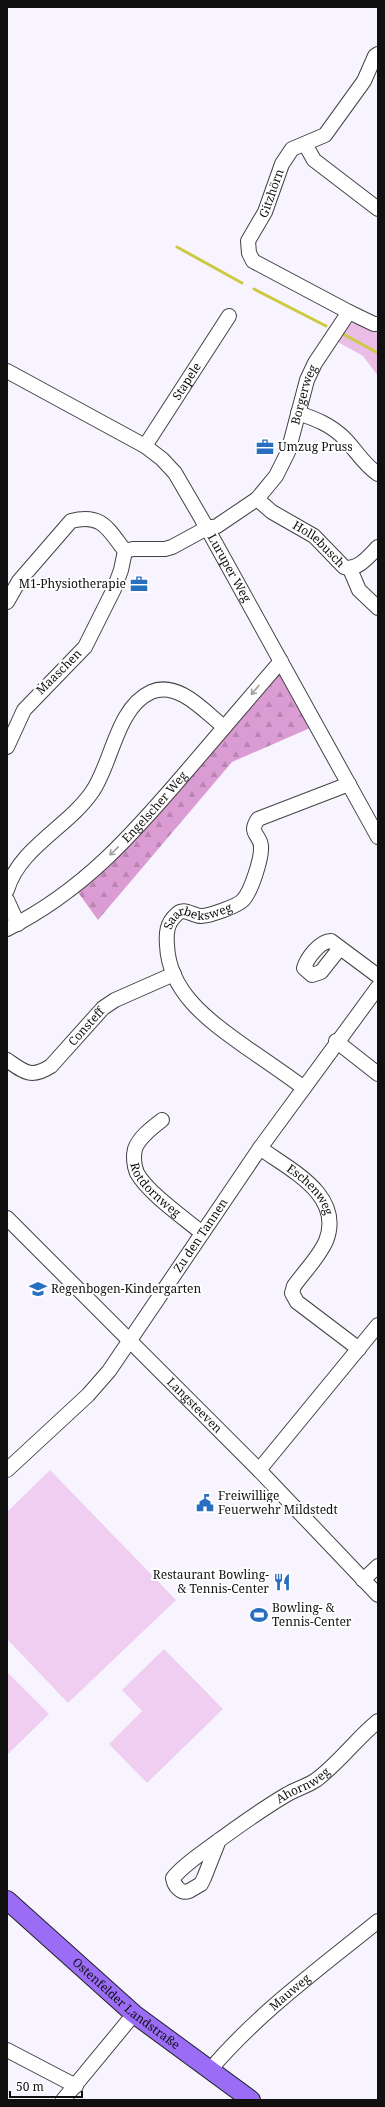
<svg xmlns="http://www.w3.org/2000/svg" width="385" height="2107" font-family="'Noto Serif',serif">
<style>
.grass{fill:#eabde7}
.forest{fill:url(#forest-firs)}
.pitch{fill:#efcef1}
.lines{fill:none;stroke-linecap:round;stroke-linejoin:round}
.stream{stroke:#ccca40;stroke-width:3}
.minor-casing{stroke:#434343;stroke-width:16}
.major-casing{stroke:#212121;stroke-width:20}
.minor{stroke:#fff;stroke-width:14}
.major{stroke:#9b6cf6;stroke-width:18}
.oneway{stroke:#9f9f9f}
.labels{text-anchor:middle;stroke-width:4;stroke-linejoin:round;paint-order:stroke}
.street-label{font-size:12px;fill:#101010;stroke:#fff}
.poi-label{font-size:12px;fill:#101010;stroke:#fff;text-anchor:start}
</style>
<defs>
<pattern id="forest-firs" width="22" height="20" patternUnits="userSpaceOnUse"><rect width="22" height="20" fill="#da9cd2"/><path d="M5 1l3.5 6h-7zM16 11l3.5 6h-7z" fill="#ba85b3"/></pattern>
</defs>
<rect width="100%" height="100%" fill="#f8f4ff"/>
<path class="grass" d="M358,323L378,329V376L363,356L336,341L349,324Z"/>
<path class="forest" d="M280,672L310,728L232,762L98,920L77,891L130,846Z"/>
<g class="pitch">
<path d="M50,1470L176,1600L68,1703L7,1639V1512Z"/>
<path d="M164,1649L223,1709L147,1783L109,1744L142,1711L122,1690Z"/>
<path d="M7,1672L49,1714L7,1755Z"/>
</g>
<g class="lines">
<g class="stream">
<path d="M177,247L242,283"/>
<path d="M254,289L326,326"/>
<path d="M343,334L378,353"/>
</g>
<g class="minor-casing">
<g id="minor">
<path d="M305,144L314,160L378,209"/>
<path id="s1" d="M349,312L253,261L249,253L248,241L265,212L282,164L292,149L325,135L364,81L375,56L378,54"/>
<path id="s2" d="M7,371L145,446L162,459L175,473L207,528L378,837"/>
<path d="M298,413C316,419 331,425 344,438C356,450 364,465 378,474"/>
<path id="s3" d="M145,446L229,316"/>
<path id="s4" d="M257,499L272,512L314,536L344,567C358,571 369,556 378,547"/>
<path id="s5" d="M125,551L133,549H165L172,547L207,528L217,526L257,499L276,476L288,452L307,380L315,363L349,312L374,324H378"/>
<path d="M350,569L359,590L378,608"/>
<path d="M7,602L19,581L71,521C102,513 108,529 125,551L121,570L114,589L85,647L24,710L7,747"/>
<path d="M7,890C19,848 68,827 92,792C112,764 116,708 151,692C178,680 205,712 224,727"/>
<path d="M7,900L18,924"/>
<path id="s6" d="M7,929C83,891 132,835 186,772C218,735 249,698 281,661"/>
<path d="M340,948L321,972L312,975L304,968C307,958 320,941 331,941L378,976"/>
<path d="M336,1041L378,1074"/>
<path id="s7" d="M7,1060C24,1072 31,1079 51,1066L103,1008L115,1000L174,974"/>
<path id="s8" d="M304,1088C285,1074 266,1061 247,1048C211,1022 169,994 167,945C166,933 167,923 176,915C184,906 192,916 201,916C209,916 238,906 243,900C251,892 262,858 261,846C260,834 248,834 258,819L349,784"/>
<path id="s9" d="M162,1120C153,1127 139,1137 135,1149C133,1156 134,1166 137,1173C148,1193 184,1218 202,1233"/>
<path id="s10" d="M260,1148C290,1170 344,1195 326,1241C319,1257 304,1272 294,1286L292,1293L297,1302L359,1349"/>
<path id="s11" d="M7,1218L259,1470L378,1595"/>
<path id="s12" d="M7,1470L88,1395L109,1371L260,1148L378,987"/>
<path d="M259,1470L378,1325"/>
<path d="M363,1580L378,1566"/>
<path id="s13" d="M219,1840L204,1878L201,1884L189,1891C181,1894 174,1886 173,1878C181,1868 192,1860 203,1852C230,1832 257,1812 286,1795C296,1789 307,1786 316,1780C339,1763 356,1739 378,1721"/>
<path d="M7,2050L76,2086"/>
<path id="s14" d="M209,2071C258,2013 319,1969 378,1921"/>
<path d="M63,2100L134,2014"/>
</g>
</g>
<g class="major-casing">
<g id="major">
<path id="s15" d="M7,1900L134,2014L251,2100"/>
</g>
</g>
<use href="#minor" class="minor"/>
<use href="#major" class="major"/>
</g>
<defs><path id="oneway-shaft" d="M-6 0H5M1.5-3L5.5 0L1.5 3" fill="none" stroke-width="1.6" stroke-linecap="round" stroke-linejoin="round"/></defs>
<g class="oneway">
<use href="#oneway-shaft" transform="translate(255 690) rotate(130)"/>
<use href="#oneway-shaft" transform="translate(114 851) rotate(136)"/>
</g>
<defs>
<g id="office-bare" transform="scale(1.38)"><path d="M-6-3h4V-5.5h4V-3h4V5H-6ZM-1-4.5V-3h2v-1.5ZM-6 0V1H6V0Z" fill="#296fc0" stroke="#fff" stroke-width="2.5" paint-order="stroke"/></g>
<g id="school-bare" transform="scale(1.38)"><path d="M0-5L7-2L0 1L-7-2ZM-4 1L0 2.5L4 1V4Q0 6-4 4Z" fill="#296fc0" stroke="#fff" stroke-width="2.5" paint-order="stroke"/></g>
<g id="civic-bare" transform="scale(1.38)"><path d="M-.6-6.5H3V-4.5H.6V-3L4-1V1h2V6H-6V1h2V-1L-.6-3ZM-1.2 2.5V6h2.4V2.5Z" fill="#296fc0" stroke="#fff" stroke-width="2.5" paint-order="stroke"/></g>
<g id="restaurant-bare" transform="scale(1.38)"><path d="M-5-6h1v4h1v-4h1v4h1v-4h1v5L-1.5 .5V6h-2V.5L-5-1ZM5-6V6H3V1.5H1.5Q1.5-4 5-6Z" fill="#296fc0" stroke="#fff" stroke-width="2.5" paint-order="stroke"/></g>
<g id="stadium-bare" transform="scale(1.38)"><path d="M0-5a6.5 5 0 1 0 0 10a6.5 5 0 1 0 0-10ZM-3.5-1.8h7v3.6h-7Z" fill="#296fc0" stroke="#fff" stroke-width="2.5" paint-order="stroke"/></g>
</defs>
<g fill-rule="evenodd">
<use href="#office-bare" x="265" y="447"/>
<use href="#office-bare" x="139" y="584"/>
<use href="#school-bare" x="38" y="1289"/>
<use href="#civic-bare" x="205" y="1503"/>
<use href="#restaurant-bare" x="282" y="1582"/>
<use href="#stadium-bare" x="259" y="1615"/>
</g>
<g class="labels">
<g class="street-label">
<text dy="4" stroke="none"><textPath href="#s1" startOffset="183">Gitzhörn</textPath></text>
<text dy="4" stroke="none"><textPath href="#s3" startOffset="77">Stapele</textPath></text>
<text dy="4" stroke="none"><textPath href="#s5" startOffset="262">Borgerweg</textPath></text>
<text dy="4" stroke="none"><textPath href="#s4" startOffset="77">Hollebusch</textPath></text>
<text dy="4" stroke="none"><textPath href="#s2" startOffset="307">Luruper Weg</textPath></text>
<text transform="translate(59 672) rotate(-45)" y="4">Maaschen</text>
<text dy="4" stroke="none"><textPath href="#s6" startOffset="193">Engelscher Weg</textPath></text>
<text dy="4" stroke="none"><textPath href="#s8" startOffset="259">Saarbeksweg</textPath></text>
<text dy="4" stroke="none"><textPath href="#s7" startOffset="102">Consteff</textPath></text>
<text dy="4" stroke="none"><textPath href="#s9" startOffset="89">Rotdornweg</textPath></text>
<text dy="4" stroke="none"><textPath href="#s10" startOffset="66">Eschenweg</textPath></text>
<text dy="4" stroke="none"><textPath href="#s12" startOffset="306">Zu den Tannen</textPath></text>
<text dy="4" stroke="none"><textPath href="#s11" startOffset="265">Langsteeven</textPath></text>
<text dy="4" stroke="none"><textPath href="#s13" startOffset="245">Ahornweg</textPath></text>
<text dy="4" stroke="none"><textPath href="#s14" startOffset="113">Mauweg</textPath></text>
<text dy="4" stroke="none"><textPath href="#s15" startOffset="158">Ostenfelder Landstraße</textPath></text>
</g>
<g class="poi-label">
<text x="278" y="451">Umzug Pruss</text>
<text x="126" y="588" text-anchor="end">M1-Physiotherapie</text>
<text x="51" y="1293">Regenbogen-Kindergarten</text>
<text x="218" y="1500">Freiwillige<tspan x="218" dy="14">Feuerwehr Mildstedt</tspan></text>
<text x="269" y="1579" text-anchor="end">Restaurant Bowling-<tspan x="269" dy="14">&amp; Tennis-Center</tspan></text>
<text x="272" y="1612">Bowling- &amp;<tspan x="272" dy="14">Tennis-Center</tspan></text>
</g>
</g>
<rect width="385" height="2107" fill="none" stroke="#101010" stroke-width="16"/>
<path d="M10 2091v6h72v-6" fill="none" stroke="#101010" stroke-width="2"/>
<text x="16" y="2091" font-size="12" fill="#101010" stroke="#ffffff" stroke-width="3" paint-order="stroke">50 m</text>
</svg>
